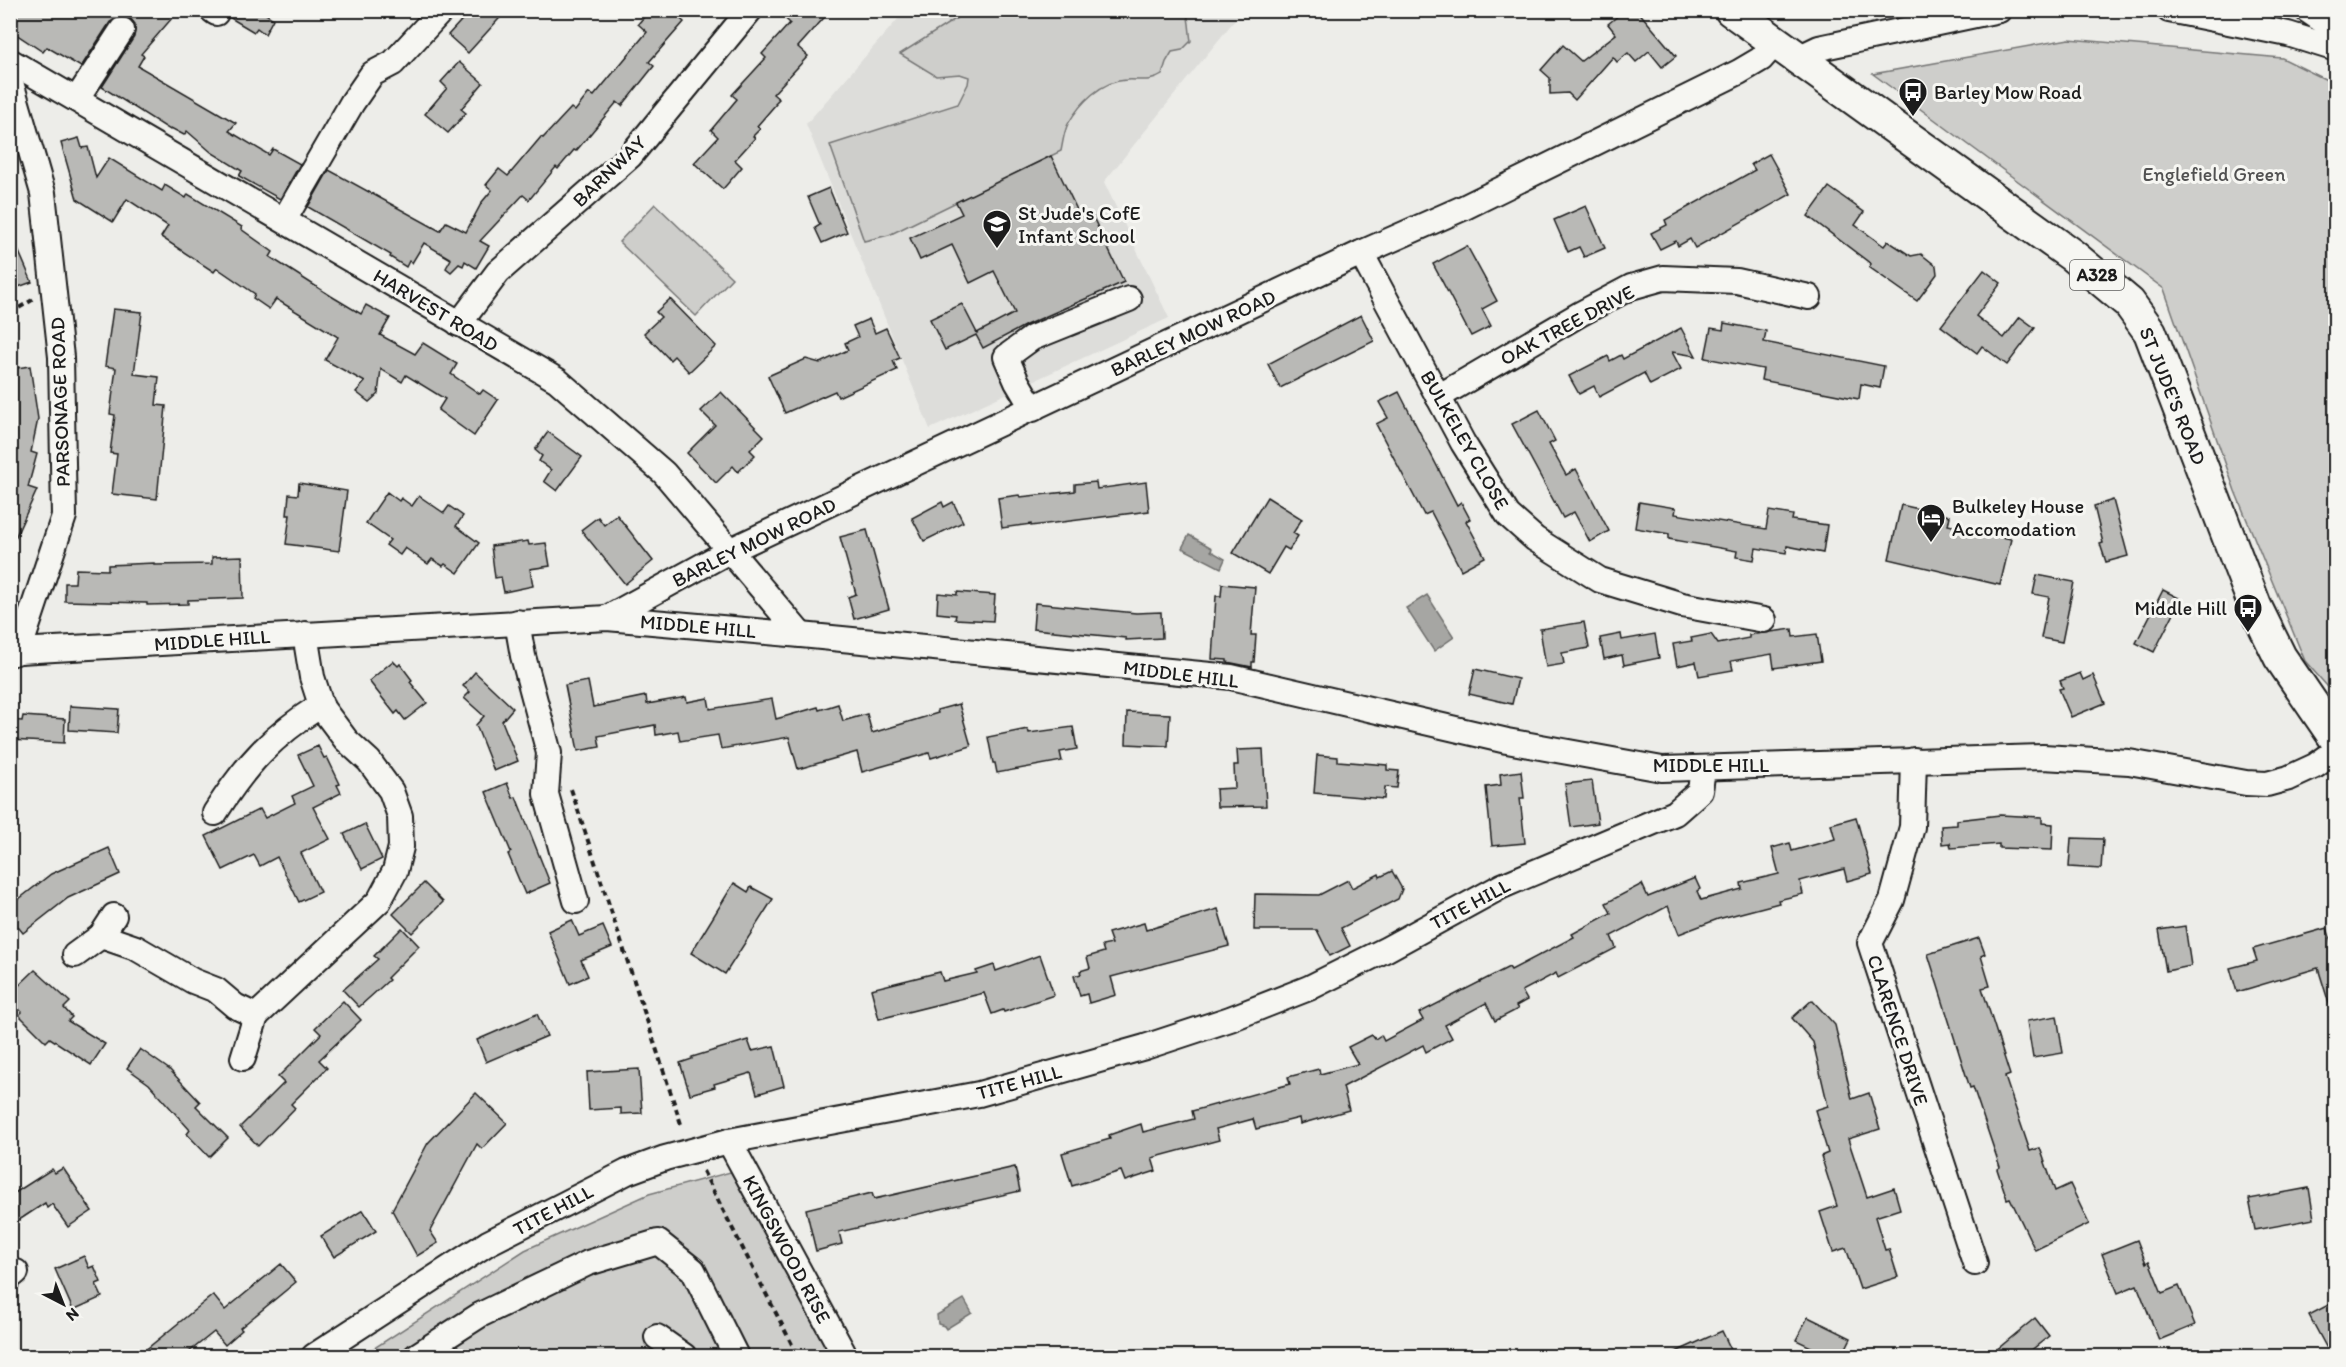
<svg xmlns="http://www.w3.org/2000/svg" width="2346" height="1367" font-family="Itim,sans-serif">
<style>
.built{fill:#ddddda}
.green{fill:#cececb;stroke:#757574;stroke-width:1.5}
.water{fill:#a6a6a3;stroke:#6f6f6d;stroke-width:1.5}
.building{fill:#b9b9b6;stroke:#1c1c1c;stroke-width:1.5}
.lines{fill:none;stroke-linecap:round;stroke-linejoin:round}
.minor-casing{stroke:#1c1c1c;stroke-width:28}
.major-casing{stroke:#1c1c1c;stroke-width:36}
.path{stroke:#1c1c1c;stroke-width:4;stroke-dasharray:6 4.5;stroke-linecap:butt}
.minor{stroke:#f6f6f2;stroke-width:24}
.major{stroke:#f6f6f2;stroke-width:32}
.labels{text-anchor:middle;stroke-width:6;stroke-linejoin:round;paint-order:stroke}
.shield{fill:#f6f6f2;stroke:#5d5d5c;stroke-width:1.5}
.shield-label{font-size:18px;font-weight:bold;fill:#1c1c1c}
.poi-label{font-size:20px;fill:#1c1c1c;stroke:#f6f6f2;text-anchor:start}
.street-label{font-size:20px;fill:#1c1c1c;stroke:#f6f6f2}
.park-label{font-size:20px;fill:#515151;stroke:#f6f6f2}
</style>
<rect width="100%" height="100%" fill="#edede9"/>
<filter id="ink" filterUnits="userSpaceOnUse"><feTurbulence type="fractalNoise" baseFrequency=".0167" numOctaves="2"/><feDisplacementMap in="SourceGraphic" scale="12" xChannelSelector="R" yChannelSelector="G"/><feConvolveMatrix kernelMatrix="1 2 1 2 8 2 1 2 1" color-interpolation-filters="sRGB"/></filter>
<g filter="url(#ink)">
<path class="built" d="M905,11H1242L1104,182L1169,318L930,429L806,124Z"/>
<g class="green">
<path d="M1186,11C1190,21 1189,30 1191,41L1182,50L1172,52L1166,62L1162,75C1150,83 1139,79 1126,80C1101,81 1080,103 1068,124C1064,131 1063,142 1061,151L889,235L864,241L830,145L958,104L968,84L969,77L960,74L936,76L900,54L957,18L958,11Z"/>
<path d="M2069,39L2282,58L2335,84V695L2305,661L2235,491L2164,289L1873,74Z"/>
<path d="M655,204L732,278L696,316L619,242Z"/>
<path d="M734,1171L849,1356H362L525,1250L649,1194Z"/>
</g>
<g class="water">
<path d="M1189,535L1212,548L1211,551L1225,559L1221,568L1182,548Z"/>
<path d="M1427,595L1454,637L1434,651L1406,608Z"/>
<path d="M964,1299L972,1313L946,1329L944,1326L938,1324L937,1315Z"/>
</g>
<g class="building">
<path d="M20,10H179L141,54L144,56L138,66L236,123L229,131L269,155L273,149L300,164L280,199L239,176L242,171L211,152L187,131L184,135L171,128L170,130L102,87L134,37L135,24L130,18L122,16L110,22L81,67L47,47L43,52L10,30V24Z"/>
<path d="M230,10H268L266,14L273,19L265,34L257,28L254,32L229,17Z"/>
<path d="M471,10H507L468,53L448,35Z"/>
<path d="M650,10H671L684,22L649,62L654,66L622,106L617,102L576,151L574,150L558,169L556,167L529,200L523,195L480,241L489,246L476,268L465,261L463,266L459,264L451,272L446,268L451,259L424,243L412,263L409,261L406,267L390,257L391,255L308,207L329,170L440,231L446,222L466,232L482,202L492,190L486,185L499,169L508,176L541,137L543,138L571,108L575,111L589,93L594,96L647,32L638,24Z"/>
<path d="M776,10H831L798,47L808,56L773,94L779,99L775,103L776,104L757,126L760,129L753,136L755,138L735,160L742,167L723,189L694,163L718,137L711,130L737,99L732,95L766,58L762,54L790,23Z"/>
<path d="M1625,10H1637L1676,56L1662,67L1649,51L1636,62L1628,53L1617,62L1613,57L1575,100L1568,93L1550,94V78L1541,70L1563,45L1581,61L1616,34L1608,24Z"/>
<path d="M459,62L483,83L461,109L466,113L448,133L425,114L447,88L441,82Z"/>
<path d="M79,138L82,148L88,147L96,178L109,158L162,191L165,185L186,198L188,194L242,227L241,229L273,252L270,257L331,296L361,314L366,305L390,318L380,335L415,354L423,343L457,364L451,374L480,394L483,390L498,400L474,436L438,410L445,399L406,375L402,382L381,369L378,394L369,402L356,392L365,382L325,360L338,337L276,299L269,309L253,298L255,294L217,268L214,272L161,237L168,226L127,199L113,222L77,199L61,143Z"/>
<path d="M1769,154L1791,194L1695,248L1690,239L1678,246L1676,241L1660,249L1651,233L1667,225L1665,220L1755,170L1751,164Z"/>
<path d="M1051,156L1081,218L1091,213L1124,282L1026,325L983,348L976,335L945,350L930,319L962,304L977,333L1015,313L994,271L970,283L952,245L920,260L910,238L962,214L956,202Z"/>
<path d="M1829,187L1864,212L1855,225L1884,246L1888,241L1911,256L1921,254L1936,266L1937,274L1917,301L1869,267L1871,264L1808,216Z"/>
<path d="M829,188L847,232L822,243L815,228L820,225L808,197Z"/>
<path d="M1586,206L1605,248L1584,257L1579,247L1568,252L1554,220Z"/>
<path d="M10,231L32,282L10,290Z"/>
<path d="M1467,246L1497,301L1482,309L1491,326L1471,336L1433,264Z"/>
<path d="M1984,270L2001,283L1976,316L2004,338L2020,317L2035,328L2007,365L1982,346L1977,353L1941,326Z"/>
<path d="M670,299L716,346L689,372L674,356L670,360L644,333L661,317L656,312Z"/>
<path d="M113,309L142,312L134,374L159,377L156,405L166,406L157,499L112,494L117,454L110,453L115,415L110,414L116,368L105,366Z"/>
<path d="M1361,315L1374,341L1280,388L1268,364Z"/>
<path d="M869,319L875,333L886,328L900,358L893,361L897,370L838,397L835,391L785,413L768,376L806,359L820,363L848,350L845,343L858,337L853,326Z"/>
<path d="M1724,323L1766,331L1764,342L1884,366L1880,388L1861,384L1859,399L1761,380L1763,369L1705,358L1711,328L1723,330Z"/>
<path d="M1681,328L1696,356L1672,352L1681,369L1650,385L1644,373L1599,397L1594,386L1579,394L1569,376L1608,356L1610,361L1621,355L1623,359Z"/>
<path d="M30,366L38,419L31,452L37,454L28,487L37,490L10,549V369Z"/>
<path d="M721,392L764,436L750,450L755,455L738,472L733,466L716,483L687,453L715,425L701,411Z"/>
<path d="M1399,392L1457,505L1461,502L1470,519L1466,521L1485,557L1461,570L1431,512L1424,515L1376,424L1388,418L1379,402Z"/>
<path d="M1539,410L1555,441L1549,444L1566,475L1576,469L1609,531L1590,542L1574,512L1563,518L1512,424Z"/>
<path d="M548,432L582,457L557,491L544,481L551,470L539,461L542,456L535,450Z"/>
<path d="M1096,482L1097,489L1146,482L1149,511L1031,526V524L1002,528L998,498L1019,495L1020,497L1075,491V484Z"/>
<path d="M299,483L347,491L339,551L286,544L290,515H287L289,494L298,495Z"/>
<path d="M387,492L399,501L401,498L412,506L419,496L444,513L449,506L463,516L456,526L479,543L458,573L445,564L443,566L432,559L428,564L405,548L400,555L386,545L390,540L366,523Z"/>
<path d="M1267,497L1302,519L1293,533L1298,536L1289,550L1284,547L1268,574L1233,553Z"/>
<path d="M2113,500L2128,556L2106,562L2100,544L2103,543L2094,506Z"/>
<path d="M942,502L944,507L953,502L963,522L924,541L912,518Z"/>
<path d="M1639,502L1676,508L1675,514L1766,529L1769,511L1793,515L1792,520L1827,525L1823,553L1787,546L1786,553L1756,548L1754,560L1736,557L1737,551L1669,539V534L1635,528Z"/>
<path d="M1901,505L1950,516L1948,525L2011,539L2000,585L1889,559Z"/>
<path d="M617,515L653,561L625,584L581,530L598,517L604,525Z"/>
<path d="M867,530L889,609L854,619L848,597L856,594L840,537Z"/>
<path d="M528,541L529,545L546,543L550,566L530,569L533,586L504,592L501,577L495,578L491,546Z"/>
<path d="M242,556L243,598L188,600V604L147,605V603L65,601V583H75L76,569L108,570V565L154,563V565L212,564V557Z"/>
<path d="M2037,575L2074,582L2062,642L2041,638L2049,597L2033,594Z"/>
<path d="M1222,584L1255,587L1251,635H1256L1254,662H1252V667L1227,662V660L1212,659L1216,596H1221Z"/>
<path d="M2163,590L2181,599L2154,652L2136,643Z"/>
<path d="M957,592L995,595L993,621L955,619L956,615L937,613L938,593L957,595Z"/>
<path d="M1035,603L1136,613L1161,612L1162,638L1126,640V638L1033,629Z"/>
<path d="M1584,622L1589,648L1562,653L1564,664L1546,667L1540,629Z"/>
<path d="M1792,629L1793,637L1817,634L1821,661L1774,668L1772,654L1731,661L1733,670L1699,676L1696,662L1677,666L1673,644L1692,641L1691,638L1711,634L1718,644L1749,638V635Z"/>
<path d="M1621,634L1622,640L1655,634L1659,658L1624,665L1622,655L1604,659L1600,638Z"/>
<path d="M393,661L398,666L400,664L412,680L410,682L427,703L405,720L398,711L395,714L369,681Z"/>
<path d="M1475,669L1518,679L1512,704L1469,694Z"/>
<path d="M475,672L513,708L502,721L518,761L494,771L476,725L484,716L464,698L470,692L463,686Z"/>
<path d="M2080,673L2083,680L2093,675L2105,703L2071,717L2059,689L2063,688L2060,681Z"/>
<path d="M588,681L593,707L646,696L647,704L686,697L687,702L708,698L710,709L772,699L776,719L818,707L819,710L838,704L843,721L867,714L872,733L938,713L937,710L959,704L971,746L931,758L929,753L862,772L857,752L798,769L789,737L721,749L718,735L680,741L678,731L656,735L655,725L598,736L600,747L578,751L565,685Z"/>
<path d="M70,706L119,709L117,733L69,730Z"/>
<path d="M1127,712L1170,714L1168,746L1126,744Z"/>
<path d="M23,716L65,719L64,743L10,740V720L22,721Z"/>
<path d="M1073,727L1077,749L1060,752L1062,761L997,773L995,763H993L988,737L1028,729L1029,733Z"/>
<path d="M318,746L324,758L327,757L340,784L337,785L341,793L313,807L330,839L301,853L320,892L299,902L277,857L260,866L254,855L223,870L206,836L260,809L265,818L295,803L292,796L313,786L298,755Z"/>
<path d="M1263,749L1266,806L1217,807L1216,789L1235,788L1234,765H1238L1237,750Z"/>
<path d="M1317,755L1338,757V761L1387,765V770L1399,771L1397,788L1385,787L1384,799L1314,793Z"/>
<path d="M1521,771L1524,798H1520L1525,843L1492,846L1486,787L1501,785L1500,774Z"/>
<path d="M1592,781L1598,823L1571,827L1565,784Z"/>
<path d="M507,783L513,798L516,797L550,883L525,894L508,854L511,852L486,792Z"/>
<path d="M2000,815L2042,817V823L2053,824L2052,850L1999,848V844L1951,848L1950,843L1942,844L1941,826L1957,825V820Z"/>
<path d="M1856,817L1872,874L1847,881L1844,869L1800,881L1803,894L1778,900L1779,903L1718,919L1679,934L1668,906L1611,936L1616,948L1558,978L1556,973L1522,991L1527,1000L1516,1006L1518,1009L1495,1021L1486,1003L1445,1025L1452,1038L1426,1052L1423,1045L1343,1087L1349,1110L1300,1124L1299,1118L1256,1129L1253,1119L1216,1129L1219,1140L1152,1158L1156,1171L1125,1181L1121,1171L1072,1186L1062,1153L1110,1139L1109,1135L1141,1124L1143,1132L1194,1119L1192,1111L1290,1084L1288,1077L1319,1069L1320,1074L1358,1064L1348,1047L1372,1035L1375,1039L1381,1035L1384,1041L1423,1020L1419,1013L1509,967L1511,970L1574,937L1572,934L1611,913L1606,903L1642,884L1648,897L1695,878L1700,889L1697,891L1701,900L1742,889L1741,883L1779,874L1772,848L1790,843L1792,851L1835,839L1831,824Z"/>
<path d="M365,824L382,859L362,869L344,834Z"/>
<path d="M2071,838L2103,839L2101,869L2069,867Z"/>
<path d="M109,848L120,874L68,898L23,933L10,917V906L51,874Z"/>
<path d="M1392,871L1402,889L1398,899L1341,928L1350,946L1330,956L1317,930H1254L1255,894L1319,895L1348,880L1352,888L1379,874L1380,877Z"/>
<path d="M424,883L443,902L412,933L393,914Z"/>
<path d="M734,883L748,892L751,887L773,899L725,974L691,953Z"/>
<path d="M1218,909L1229,946L1111,977L1116,995L1089,1003L1087,994L1080,996L1074,976L1081,974L1080,971L1090,968L1087,957L1104,952L1102,946L1112,944L1108,933L1144,923L1146,930Z"/>
<path d="M572,920L579,936L603,926L612,947L581,960L588,976L570,984L548,931Z"/>
<path d="M2185,926L2191,966L2166,971L2159,930Z"/>
<path d="M402,928L419,946L387,978L389,980L359,1007L343,990L378,959L374,956Z"/>
<path d="M2327,928L2336,956V1010H2331L2318,968L2237,992L2230,968L2257,961L2253,949Z"/>
<path d="M1979,938L1985,954L1981,956L1990,986L1982,988L2010,1075L2005,1077L2030,1151L2040,1148L2055,1191L2070,1184L2089,1224L2035,1250L2010,1198L2007,1199L1997,1169L2000,1167L1973,1087L1970,1088L1928,954Z"/>
<path d="M1040,955L1054,995L1004,1012L1003,1010L992,1014L984,993L879,1019L871,989L940,972L943,981L977,973L976,971L994,965L996,971Z"/>
<path d="M35,970L70,1002L64,1008L72,1017L68,1021L105,1044L91,1065L50,1038L46,1042L19,1015L22,1012L10,1001V994Z"/>
<path d="M1812,1000L1835,1025L1852,1099L1869,1093L1880,1129L1848,1139L1867,1197L1894,1188L1900,1209L1875,1217L1885,1250L1889,1249L1898,1277L1860,1289L1846,1248L1833,1252L1820,1212L1837,1206L1821,1156L1828,1153L1815,1110L1828,1106L1813,1042L1792,1018Z"/>
<path d="M343,1001L361,1020L319,1060L327,1068L291,1104L295,1108L258,1146L240,1127L284,1083L278,1077L321,1034L315,1028Z"/>
<path d="M537,1014L547,1036L486,1062L477,1040Z"/>
<path d="M2057,1016L2063,1053L2033,1058L2027,1021Z"/>
<path d="M748,1040L752,1051L774,1046L784,1086L757,1094L751,1073L714,1084L715,1087L690,1094L680,1063L692,1059V1057Z"/>
<path d="M140,1049L170,1070L200,1102L196,1106L228,1138L209,1157L187,1134L190,1130L149,1084L127,1068Z"/>
<path d="M639,1069L642,1113L621,1114V1108L589,1110L587,1072Z"/>
<path d="M476,1093L507,1123L482,1149L477,1144L430,1231L438,1243L417,1256L392,1210L428,1143Z"/>
<path d="M1015,1167L1020,1191L839,1232L842,1244L816,1251L806,1209L872,1193L874,1199Z"/>
<path d="M63,1168L92,1211L68,1227L52,1204L47,1208L45,1203L10,1226V1196L52,1169L55,1173Z"/>
<path d="M2309,1188L2314,1219L2255,1230L2249,1199Z"/>
<path d="M363,1210L376,1231L334,1257L321,1236Z"/>
<path d="M2137,1240L2146,1263L2149,1261L2162,1293L2179,1286L2195,1325L2159,1340L2137,1285L2118,1293L2102,1254Z"/>
<path d="M84,1256L89,1268L94,1266L101,1282L96,1284L102,1297L73,1310L55,1269Z"/>
<path d="M281,1264L296,1282L240,1328L242,1330L225,1345L214,1332L184,1356H138L213,1295L225,1310Z"/>
<path d="M2336,1301V1356H2331L2309,1315Z"/>
<path d="M1808,1317L1851,1338L1842,1356H1830L1796,1340Z"/>
<path d="M2035,1318L2049,1336L2024,1356H1989Z"/>
<path d="M1722,1331L1734,1356H1667Z"/>
</g>
<g class="lines">
<g class="minor-casing">
<g id="minor">
<path d="M212,10L216,13"/>
<path d="M2169,10L2288,34L2336,49"/>
<path d="M2307,10L2326,23L2336,38"/>
<path d="M1796,59L1819,48L1999,10"/>
<path d="M10,61L557,380L664,473L801,635"/>
<path d="M10,79L43,193L61,357L64,516L19,651"/>
<path d="M77,99L122,30"/>
<path d="M284,220L352,103L372,74L393,63L442,10"/>
<path d="M1361,253L1463,443L1508,515L1535,539L1600,580L1682,605L1764,620"/>
<path d="M459,324L498,272L630,156L750,10"/>
<path d="M1438,397L1580,314L1631,287L1663,278L1737,281L1809,297"/>
<path d="M1033,409L1017,382L1006,357L1032,338L1129,299"/>
<path d="M607,618L729,551L1361,253L1463,208L1739,72L1761,59L1775,43"/>
<path d="M517,622L523,656L549,753L546,794L576,901"/>
<path d="M10,654L19,651L607,618L801,635L1231,677L1507,741L1662,769L2043,757L2129,762L2246,783L2267,784L2289,778L2315,766L2336,751"/>
<path d="M1914,760L1912,827L1892,900L1870,943L1975,1263"/>
<path d="M215,813C246,764 272,736 321,705"/>
<path d="M101,936L114,916"/>
<path d="M75,955L101,936L136,948L193,981L216,990L235,1006L256,1016L379,901L395,871L401,847L400,816L391,791L369,761L346,740L322,708L312,677L305,634"/>
<path d="M243,1058L256,1016"/>
<path d="M729,1141L845,1356"/>
<path d="M10,1277L16,1272"/>
<path d="M657,1337L684,1356"/>
<path d="M314,1356L488,1243L627,1172L665,1158L729,1141L979,1094L1145,1047L1230,1019L1309,988L1387,949L1502,886L1675,813L1700,791L1703,768"/>
<path d="M416,1356L480,1315L588,1263L658,1242L693,1270L736,1356"/>
</g>
</g>
<g class="major-casing">
<path id="major" d="M1731,10L2073,256L2129,303L2150,332L2255,606L2280,657L2336,739"/>
</g>
<g class="path">
<path d="M10,313L34,299"/>
<path d="M10,573L16,578"/>
<path d="M571,789L681,1124"/>
<path d="M703,1171L798,1356"/>
</g>
<use href="#minor" class="minor"/>
<use href="#major" class="major"/>
</g>
</g>
<defs>
<g id="bus-pin" transform="scale(1.5)"><path d="M0 17L-7.5 6A9.5 9.5 0 1 1 7.5 6Z" fill="#1c1c1c" stroke="#f6f6f2"/><path d="M-5-6H5V4H4V6H2V4H-2V6H-4V4H-5ZM-3.5-4V0h7V-4ZM-3.5 1.2v1.5H-2V1.2ZM2 1.2v1.5H3.5V1.2Z" fill="#fff"/></g>
<g id="school-pin" transform="scale(1.5)"><path d="M0 17L-7.5 6A9.5 9.5 0 1 1 7.5 6Z" fill="#1c1c1c" stroke="#f6f6f2"/><path d="M0-5L7-2L0 1L-7-2ZM-4 1L0 2.5L4 1V4Q0 6-4 4Z" fill="#fff"/></g>
<g id="hotel-pin" transform="scale(1.5)"><path d="M0 17L-7.5 6A9.5 9.5 0 1 1 7.5 6Z" fill="#1c1c1c" stroke="#f6f6f2"/><path d="M-6-4.5h1.5V1H6V5H4.5V3h-9V5H-6ZM-4 0a1.8 1.8 0 1 1 3.6 0ZM.5 0V-2.5h3Q6-2.5 6 0Z" fill="#fff"/></g>
</defs>
<g fill-rule="evenodd">
<use href="#bus-pin" x="1913" y="92"/>
<use href="#school-pin" x="997" y="224"/>
<use href="#hotel-pin" x="1931" y="518"/>
<use href="#bus-pin" x="2248" y="608"/>
</g>
<g class="labels">
<rect class="shield" x="2070" y="260" width="54" height="30" rx="4.5"/>
<g class="shield-label">
<text x="2097" y="281">A328</text>
</g>
<g class="poi-label">
<text x="1934" y="99">Barley Mow Road</text>
<text x="1018" y="220">St Jude's CofE<tspan x="1018" dy="23">Infant School</tspan></text>
<text x="1952" y="513">Bulkeley House<tspan x="1952" dy="23">Accomodation</tspan></text>
<text x="2227" y="615" text-anchor="end">Middle Hill</text>
</g>
<g class="street-label">
<text transform="translate(609 171) rotate(-44)" y="7">BARNWAY</text>
<text transform="translate(436 310) rotate(31)" y="7">HARVEST ROAD</text>
<text transform="translate(1567 325) rotate(-28)" y="7">OAK TREE DRIVE</text>
<text transform="translate(1193 333) rotate(-25)" y="7">BARLEY MOW ROAD</text>
<text transform="translate(2173 396) rotate(68)" y="7">ST JUDE'S ROAD</text>
<text transform="translate(60 402) rotate(-92)" y="7">PARSONAGE ROAD</text>
<text transform="translate(1465 440) rotate(60)" y="7">BULKELEY CLOSE</text>
<text transform="translate(754 542) rotate(-26)" y="7">BARLEY MOW ROAD</text>
<text transform="translate(698 626) rotate(5)" y="7">MIDDLE HILL</text>
<text transform="translate(212 640) rotate(-4)" y="7">MIDDLE HILL</text>
<text transform="translate(1181 674) rotate(7)" y="7">MIDDLE HILL</text>
<text x="1711" y="772">MIDDLE HILL</text>
<text transform="translate(1470 904) rotate(-28)" y="7">TITE HILL</text>
<text transform="translate(1898 1030) rotate(72)" y="7">CLARENCE DRIVE</text>
<text transform="translate(1019 1082) rotate(-15)" y="7">TITE HILL</text>
<text transform="translate(553 1210) rotate(-28)" y="7">TITE HILL</text>
<text transform="translate(787 1249) rotate(62)" y="7">KINGSWOOD RISE</text>
</g>
<g class="park-label">
<text x="2214" y="181">Englefield Green</text>
</g>
</g>
<rect width="2346" height="1367" fill="none" stroke="#f6f6f2" stroke-width="36"/>
<rect x="18" y="18" width="2310" height="1331" fill="none" stroke="#1c1c1c" stroke-width="2" filter="url(#ink)"/>
<g transform="translate(63 1304) rotate(138)" stroke="#f6f6f2" stroke-width="4.5" paint-order="stroke">
<path d="M0-4.5L10 22L0 15L-10 22Z" fill="#1c1c1c"/>
<text y="-9" font-size="16" font-weight="bold" text-anchor="middle" fill="#1c1c1c">N</text>
</g>
</svg>
